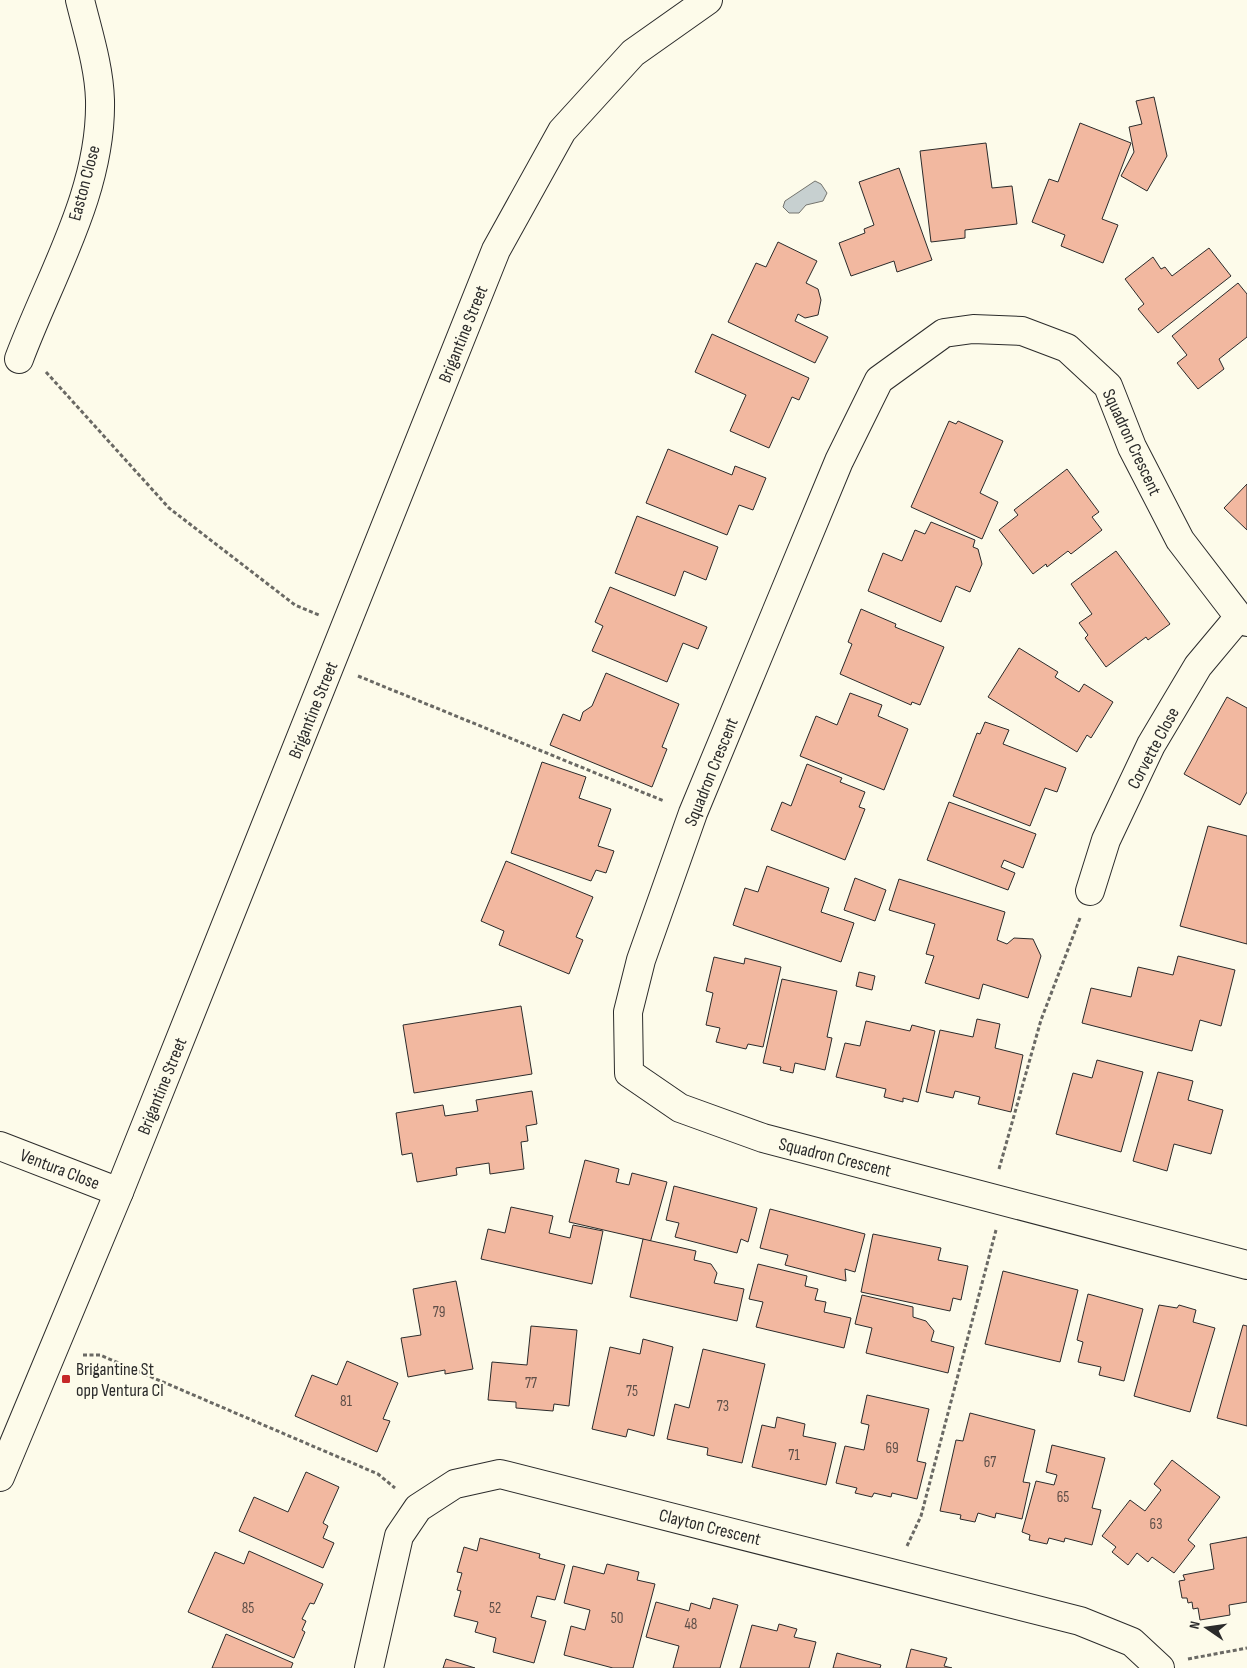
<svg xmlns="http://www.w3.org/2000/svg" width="1247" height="1668" font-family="'Sofia Sans Condensed',sans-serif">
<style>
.water{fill:#c7d0d0;stroke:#74746e}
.building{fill:#f2b8a0;stroke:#2b2b2b}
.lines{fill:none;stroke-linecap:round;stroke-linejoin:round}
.minor-casing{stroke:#2b2b2b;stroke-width:30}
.path{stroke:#6a6964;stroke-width:3;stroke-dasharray:4 2.5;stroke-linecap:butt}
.minor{stroke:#fdfbea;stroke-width:28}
.poi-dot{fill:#c62828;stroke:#fdfbea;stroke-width:2}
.labels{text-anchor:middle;stroke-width:4;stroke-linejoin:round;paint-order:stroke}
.number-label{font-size:15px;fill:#5d4e48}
.street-label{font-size:18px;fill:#2b2b2b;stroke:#fdfbea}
.poi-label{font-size:18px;fill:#2b2b2b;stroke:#fdfbea;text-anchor:start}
</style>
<rect width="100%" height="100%" fill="#fdfbea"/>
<path class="water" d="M815,181L821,184L827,193L823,201L806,205L799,213H789L783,207L785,201Z"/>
<g class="building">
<path d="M1154,97L1167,156L1147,191L1121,176L1134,152L1129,127L1142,124L1136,101Z"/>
<path d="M1080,123L1131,143L1102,219L1118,225L1103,263L1061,246L1065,235L1032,222L1049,179L1058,182Z"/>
<path d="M986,143L992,188L1012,186L1017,224L965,230V238L931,242L920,151Z"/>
<path d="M899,168L932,260L897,272L894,261L851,276L839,243L865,233L864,229L874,225L859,182Z"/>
<path d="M778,242L817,261L806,283L818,289L821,300L818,315L805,318L798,314L795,321L828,337L815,363L728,322L756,263L766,267Z"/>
<path d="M1209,248L1231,276L1158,333L1138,309L1144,304L1125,279L1153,257L1161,269L1165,267L1172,276Z"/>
<path d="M1238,283L1247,294V337L1219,359L1224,369L1198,389L1177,363L1187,355L1172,336Z"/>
<path d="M712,334L809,378L799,400L792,397L769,448L730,431L746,395L695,372Z"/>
<path d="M949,421L956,424L958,421L1003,441L980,493L998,502L982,539L911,507Z"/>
<path d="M668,449L732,475L735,466L766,478L753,510L739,505L727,535L646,503Z"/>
<path d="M1067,469L1099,512L1092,517L1102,530L1071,554L1068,551L1047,567L1046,564L1033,574L999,530L1018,515L1014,510Z"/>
<path d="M1247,484V530L1224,508Z"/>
<path d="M637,516L718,547L706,580L684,571L675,596L615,573Z"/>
<path d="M931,522L975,540L973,547L978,549L982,564L970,592L956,586L941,622L868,591L883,553L902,561L915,530L925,534Z"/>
<path d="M1116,551L1170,624L1148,640L1146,637L1106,667L1085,638L1088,635L1079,623L1092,614L1071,584Z"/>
<path d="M610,587L707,627L698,649L683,643L667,682L592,651L603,626L595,622Z"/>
<path d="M861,609L896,624L895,627L944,647L920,705L912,702L911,705L840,674L852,644L848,642Z"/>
<path d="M1019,648L1058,672L1055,677L1079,692L1084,684L1113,702L1091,738L1087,735L1077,752L988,697Z"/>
<path d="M606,673L679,704L662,747L667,749L652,787L550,745L563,714L580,721L583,712L592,706Z"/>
<path d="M850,693L882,705L878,716L908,729L884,790L800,756L816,716L837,725Z"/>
<path d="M1227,697L1247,708V792L1240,805L1184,774Z"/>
<path d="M985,722L1009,730L1003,744L1066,768L1057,792L1045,788L1030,826L953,796L977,733L980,734Z"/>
<path d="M542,762L586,777L579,798L611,809L598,846L614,851L606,873L596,870L591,881L511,853Z"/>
<path d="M807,764L842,778L840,782L865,792L859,807L865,809L845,860L771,830L782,802L791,806Z"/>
<path d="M949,802L1036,834L1023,868L1004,860L1001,867L1015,873L1008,890L927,860Z"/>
<path d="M1208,826L1247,836V944L1180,926Z"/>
<path d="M506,861L593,897L576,937L583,940L569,974L499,945L504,931L481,921Z"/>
<path d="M767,866L829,888L821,912L854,923L841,962L733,925L745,888L758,892Z"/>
<path d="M855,878L886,890L875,921L844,910Z"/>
<path d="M899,879L1005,912L997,940L1007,944L1014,938L1033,939L1041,956L1028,998L983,984L979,999L925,983L934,956L926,954L935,924L889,910Z"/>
<path d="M1178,956L1235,970L1221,1026L1200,1020L1192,1051L1082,1023L1091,988L1131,997L1138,967L1173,975Z"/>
<path d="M714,957L744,964L745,958L781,967L763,1047L748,1044L746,1049L716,1042L720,1028L706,1025L713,993L706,991Z"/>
<path d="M859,972L875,976L872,990L856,986Z"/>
<path d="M782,979L837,991L827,1037L832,1038L825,1070L795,1063L793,1073L780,1070L781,1067L763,1063Z"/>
<path d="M521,1006L532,1074L414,1093L403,1025Z"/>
<path d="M977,1019L1000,1024L995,1048L1023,1055L1011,1112L978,1104L980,1097L955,1091L953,1098L926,1092L940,1030L973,1037Z"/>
<path d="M866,1021L910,1031L912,1025L935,1031L918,1102L903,1098V1102L884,1097L886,1089L836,1077L845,1043L860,1046Z"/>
<path d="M1097,1060L1143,1072L1121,1152L1056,1134L1073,1073L1092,1078Z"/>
<path d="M1158,1072L1193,1081L1188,1100L1223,1110L1211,1154L1174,1144L1167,1171L1133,1161Z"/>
<path d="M532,1091L537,1124L526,1126L528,1141L521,1142L524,1169L490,1174L489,1163L456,1168L457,1175L417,1182L412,1153L402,1155L396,1113L443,1105L445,1116L478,1111L476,1100Z"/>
<path d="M585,1160L619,1169L616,1182L629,1185L632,1173L667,1182L650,1243L643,1239L569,1222Z"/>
<path d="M674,1186L757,1208L748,1242L741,1239L737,1253L675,1237L679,1223L666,1220Z"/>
<path d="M511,1207L553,1216L549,1233L570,1238L573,1225L603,1231L592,1284L481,1259L488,1229L505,1233Z"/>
<path d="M770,1209L865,1234L855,1272L845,1269L846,1281L785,1265L788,1255L760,1248Z"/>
<path d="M873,1234L941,1248L938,1260L968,1266L961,1300L953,1298L950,1311L861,1292Z"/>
<path d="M643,1239L696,1251L694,1260L711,1264L717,1273L714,1283L744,1289L737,1321L630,1297Z"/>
<path d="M758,1264L807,1276L805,1286L818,1289L815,1300L826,1302L824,1312L851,1318L844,1348L756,1327L763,1302L749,1299Z"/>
<path d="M1003,1271L1078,1290L1060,1362L985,1344Z"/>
<path d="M456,1281L473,1369L445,1374V1370L408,1377L401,1338L421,1335L413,1289Z"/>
<path d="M1088,1294L1143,1309L1124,1381L1099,1375L1101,1367L1078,1362L1083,1342L1077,1340Z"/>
<path d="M862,1295L913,1307V1317L926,1321L934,1331L931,1341L954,1347L948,1373L866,1353L872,1328L855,1324Z"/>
<path d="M1159,1305L1177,1308L1179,1305L1196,1310L1193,1322L1215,1328L1190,1412L1134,1396Z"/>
<path d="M1243,1325L1247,1326V1426L1217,1418Z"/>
<path d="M531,1326L577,1330L569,1406L554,1404L553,1411L516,1408V1402L488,1400L492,1362L527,1365Z"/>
<path d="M643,1339L673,1347L654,1436L628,1429L626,1437L592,1429L610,1347L640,1354Z"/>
<path d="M703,1349L765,1364L742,1463L707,1455L708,1448L667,1439L675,1404L689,1408Z"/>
<path d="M347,1361L398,1383L383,1419L390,1421L377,1452L295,1416L312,1375L337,1385Z"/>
<path d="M867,1395L929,1409L917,1461L926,1463L917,1499L892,1493L891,1497L874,1493L872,1497L855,1493L857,1488L836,1483L845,1446L864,1450L869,1425L861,1423Z"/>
<path d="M970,1413L1035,1430L1023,1482L1030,1483L1022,1519L996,1513L995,1518L978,1513L975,1522L960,1519L961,1515L940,1511L956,1440L963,1441Z"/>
<path d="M777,1417L805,1424L803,1436L836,1443L826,1485L752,1467L762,1425L775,1428Z"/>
<path d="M1052,1445L1105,1458L1092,1508L1101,1510L1092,1545L1065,1538L1064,1542L1049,1538L1047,1544L1029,1540L1030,1535L1022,1532L1036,1481L1054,1485L1057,1475L1046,1472Z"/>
<path d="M1172,1460L1220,1497L1188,1540L1195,1546L1174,1573L1152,1557L1148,1562L1137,1553L1128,1565L1112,1552L1116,1547L1102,1536L1130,1500L1145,1511L1161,1490L1154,1484Z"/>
<path d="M306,1472L339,1487L323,1523L328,1526L323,1538L334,1543L323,1568L239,1531L254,1497L288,1512Z"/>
<path d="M1247,1537V1602L1229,1605L1230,1615L1200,1620L1198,1608L1193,1609L1192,1602L1188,1603L1187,1598H1182L1179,1581L1185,1580L1183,1575L1214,1569L1210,1544Z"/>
<path d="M480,1538L540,1554L539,1558L565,1565L555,1600L537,1596L531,1617L546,1621L534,1663L493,1652L496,1638L475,1632L478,1622L454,1616L461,1591L457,1590L462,1573L457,1572L464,1547L477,1551Z"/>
<path d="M249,1551L323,1584L314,1604L310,1603L302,1619L306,1621L302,1630L305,1632L294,1658L188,1612L215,1552L244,1564Z"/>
<path d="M607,1564L639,1572L637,1580L655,1584L633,1668H613L564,1655L571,1626L585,1630L590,1610L564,1603L573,1566L604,1574Z"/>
<path d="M713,1598L738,1605L720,1668H673L679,1646L646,1637L656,1602L689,1611L691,1603L710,1609Z"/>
<path d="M779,1624L797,1629L794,1637L816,1642L809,1668H740L752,1625L777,1631Z"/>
<path d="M226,1634L293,1663L291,1668H212Z"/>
<path d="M911,1649L947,1658L944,1666L952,1668H906Z"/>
<path d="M837,1653L881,1665L880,1668H833Z"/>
<path d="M446,1659L475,1668H443Z"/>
</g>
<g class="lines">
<g class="minor-casing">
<g id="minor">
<path d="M19,359C50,276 102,191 100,100C99,66 88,33 80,0"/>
<path d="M1247,622L1239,617L1180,540L1132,447L1108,386L1067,348L1022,331L973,329L944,333L879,380L839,461L693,813L641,960L628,1012L629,1073L680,1108L763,1138L1247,1265"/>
<path d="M1090,891L1106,840L1151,745L1198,666L1239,617"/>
<path d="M0,1146L119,1192"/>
<path d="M0,1477L119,1192L496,250L562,131L633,53L708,0"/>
<path d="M369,1668L399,1536L418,1508L455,1484L500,1474L1080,1621L1132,1642L1160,1668"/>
</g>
</g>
<g class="path">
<path d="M46,372L169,508L295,605L319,615"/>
<path d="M358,676L664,801"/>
<path d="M999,1169L1041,1020L1080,918"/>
<path d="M83,1355H100L378,1474L395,1488"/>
<path d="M907,1546L921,1516L996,1230"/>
<path d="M1188,1659L1247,1648"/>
</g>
<use href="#minor" class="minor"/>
</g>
<rect class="poi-dot" x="61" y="1374" width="10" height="10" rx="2.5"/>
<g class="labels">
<g class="number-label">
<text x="439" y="1317">79</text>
<text x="531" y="1388">77</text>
<text x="632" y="1396">75</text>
<text x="346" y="1406">81</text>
<text x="723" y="1411">73</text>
<text x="892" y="1453">69</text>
<text x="794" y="1460">71</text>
<text x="990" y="1467">67</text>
<text x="1063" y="1502">65</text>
<text x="1156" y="1529">63</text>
<text x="248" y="1613">85</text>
<text x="495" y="1613">52</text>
<text x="617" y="1623">50</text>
<text x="691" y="1629">48</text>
</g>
<g class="street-label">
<text transform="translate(84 183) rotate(-75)" y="6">Easton Close</text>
<text transform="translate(463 334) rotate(-68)" y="6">Brigantine Street</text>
<text transform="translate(1132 442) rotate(65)" y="6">Squadron Crescent</text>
<text transform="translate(313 710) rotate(-68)" y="6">Brigantine Street</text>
<text transform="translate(1153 748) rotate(-62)" y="6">Corvette Close</text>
<text transform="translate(711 772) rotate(-68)" y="6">Squadron Crescent</text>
<text transform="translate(162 1086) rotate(-68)" y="6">Brigantine Street</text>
<text transform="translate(835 1157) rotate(14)" y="6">Squadron Crescent</text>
<text transform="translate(60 1169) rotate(21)" y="6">Ventura Close</text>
<text transform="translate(710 1527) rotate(14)" y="6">Clayton Crescent</text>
</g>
<g class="poi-label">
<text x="76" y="1375">Brigantine St<tspan x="76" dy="21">opp Ventura Cl</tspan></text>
</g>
</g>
<g transform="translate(1207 1628) rotate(283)" stroke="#fdfbea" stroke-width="4" paint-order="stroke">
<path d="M0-4L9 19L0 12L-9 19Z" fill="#2b2b2b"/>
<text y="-8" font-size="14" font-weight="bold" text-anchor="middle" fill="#2b2b2b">N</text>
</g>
</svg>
